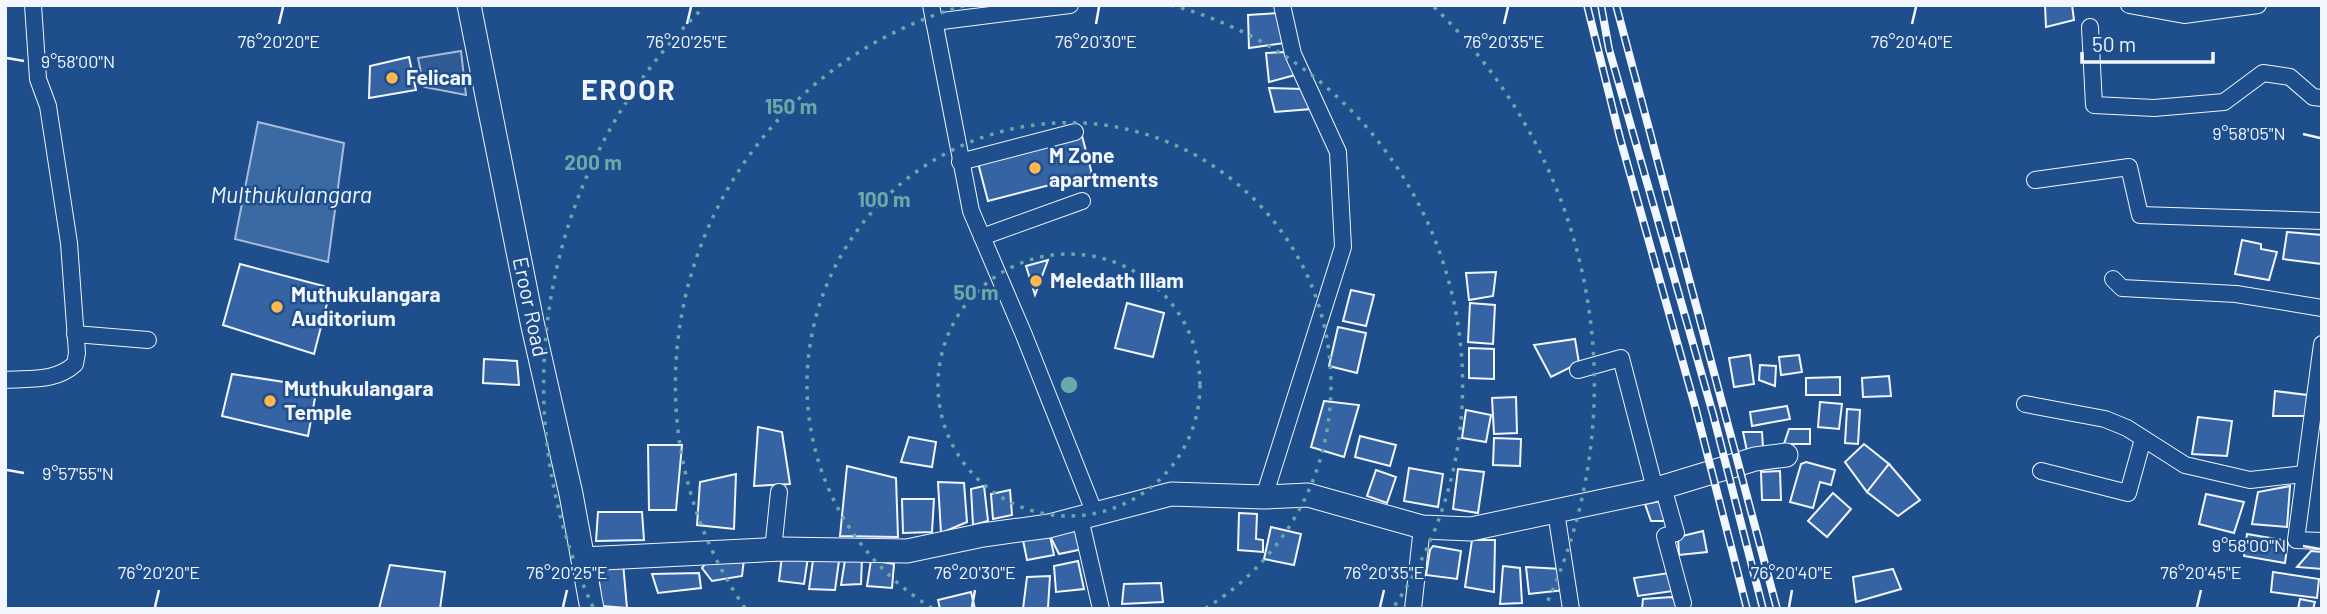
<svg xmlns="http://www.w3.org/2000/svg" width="2327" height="614" font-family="Barlow,sans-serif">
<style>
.parking{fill:#305b95;stroke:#a8bbd7;stroke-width:2}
.water{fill:#3b69a3;stroke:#a8bbd7;stroke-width:2}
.building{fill:#3563a3;stroke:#f2f6ff;stroke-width:2}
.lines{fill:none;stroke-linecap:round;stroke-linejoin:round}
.street-casing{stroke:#f2f6ff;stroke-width:18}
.secondary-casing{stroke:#f2f6ff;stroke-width:25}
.street{stroke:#1f4e8c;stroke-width:16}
.secondary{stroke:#1f4e8c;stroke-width:23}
.rail-casing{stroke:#f2f6ff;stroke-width:8}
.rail{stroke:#1f4e8c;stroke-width:5;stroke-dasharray:16;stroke-linecap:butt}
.ticks{fill:none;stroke:#f2f6ff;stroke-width:2.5}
.ring{fill:none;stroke:#6aa9a8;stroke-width:3.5;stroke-dasharray:3.5 7}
.poi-dot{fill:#ffb74d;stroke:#1f4e8c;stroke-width:2.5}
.labels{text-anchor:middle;stroke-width:5;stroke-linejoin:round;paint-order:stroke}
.poi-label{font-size:21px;font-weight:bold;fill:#f2f6ff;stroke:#1f4e8c;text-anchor:start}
.street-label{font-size:21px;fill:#f2f6ff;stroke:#1f4e8c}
.water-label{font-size:23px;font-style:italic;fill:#f2f6ff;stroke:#1f4e8c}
.district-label{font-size:28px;font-weight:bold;letter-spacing:2px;fill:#f2f6ff;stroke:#1f4e8c}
.ticks-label{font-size:18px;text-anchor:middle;fill:#f2f6ff;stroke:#1f4e8c;stroke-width:5;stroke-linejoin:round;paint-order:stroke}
.centre{fill:#6aa9a8;stroke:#1f4e8c;stroke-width:3.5}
.ring-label{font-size:21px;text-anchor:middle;font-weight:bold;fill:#6aa9a8;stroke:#1f4e8c;stroke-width:5;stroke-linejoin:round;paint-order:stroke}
</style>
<rect width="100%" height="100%" fill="#1f4e8c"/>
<path class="parking" d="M461,51L466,95L424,87L418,58Z"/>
<path class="water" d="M258,122L344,143L328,262L235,239Z"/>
<g class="building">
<path d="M2045,5H2072L2074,20L2046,27Z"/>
<path d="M1279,13L1285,43L1249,48L1248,15Z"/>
<path d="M1286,52L1295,75L1269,82L1266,53Z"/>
<path d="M409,57L416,90L369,98L370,66Z"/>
<path d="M1269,88L1303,89L1311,109L1275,112Z"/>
<path d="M1082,136L1092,174L988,201L978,163Z"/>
<path d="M2287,232L2322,235V264L2283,259Z"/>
<path d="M2242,240L2261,244V249L2277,252L2269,280L2235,274Z"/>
<path d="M1048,260L1035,295L1026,266Z"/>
<path d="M240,264L331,288L314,354L223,325Z"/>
<path d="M1496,272L1493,296L1469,300L1466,273Z"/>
<path d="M1351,290L1374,295L1366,326L1343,321Z"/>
<path d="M1127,303L1164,313L1153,357L1115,348Z"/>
<path d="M1470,303L1495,305L1493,344L1468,342Z"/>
<path d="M1338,327L1366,333L1357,373L1329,366Z"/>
<path d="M1575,339L1579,363L1551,377L1534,345Z"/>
<path d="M1469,348L1494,349V379L1469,378Z"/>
<path d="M1750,355L1754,384L1734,387L1729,358Z"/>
<path d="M1799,355L1802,372L1781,375L1779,357Z"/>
<path d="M484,359L517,361L519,385L483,383Z"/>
<path d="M1760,365L1776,366L1775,386L1759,380Z"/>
<path d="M232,374L317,387L308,436L222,416Z"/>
<path d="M1889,376L1891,396L1863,397L1862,378Z"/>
<path d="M1840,377V395H1806V378Z"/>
<path d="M2275,391L2307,395L2306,416H2273Z"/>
<path d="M1516,397L1517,433L1494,434L1492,398Z"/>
<path d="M1324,401L1359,405L1344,457L1311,447Z"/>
<path d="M1820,402L1842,404L1839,429L1818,427Z"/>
<path d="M1787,406L1790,419L1752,426L1750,412Z"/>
<path d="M1847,409L1860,410L1858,444L1845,443Z"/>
<path d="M1466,410L1491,415L1486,442L1462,438Z"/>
<path d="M2198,417L2232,421L2227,456L2192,454Z"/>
<path d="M758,427L782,432L790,484L754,486Z"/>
<path d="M1789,429H1810V444H1784Z"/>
<path d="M1743,432H1762L1763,448L1747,451Z"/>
<path d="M1360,436L1396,445L1390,466L1355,457Z"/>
<path d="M909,437L936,442L932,467L901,462Z"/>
<path d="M1494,438L1521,439L1520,466L1493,465Z"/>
<path d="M1864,444L1889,464L1867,492L1845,462Z"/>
<path d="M648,445H682L676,510H649Z"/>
<path d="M1806,462L1835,470L1831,485L1820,482L1813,508L1790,502L1801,464Z"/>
<path d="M1889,464L1920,500L1898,516L1867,492Z"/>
<path d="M847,466L896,478L898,537L840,536Z"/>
<path d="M1409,468L1443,474L1438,507L1404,501Z"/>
<path d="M1458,469L1484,472L1478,513L1453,509Z"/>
<path d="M1376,470L1396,477L1387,503L1367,496Z"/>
<path d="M1780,471L1781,500H1762L1761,472Z"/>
<path d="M736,474L734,529L697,525L700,482Z"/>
<path d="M938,482L964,483L967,522L941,533Z"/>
<path d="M984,486L988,521L973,525L971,489Z"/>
<path d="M2290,486L2287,527L2252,524L2258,492Z"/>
<path d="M1010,490L1012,515L993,519L991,494Z"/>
<path d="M1833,493L1851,509L1827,537L1808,521Z"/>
<path d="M2206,494L2244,502L2234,533L2199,524Z"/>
<path d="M902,499H934L932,532L903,533Z"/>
<path d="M1666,500L1672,521H1651L1645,504Z"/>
<path d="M598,512H642L644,540L596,541Z"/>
<path d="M1239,513L1257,514L1256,539L1263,540V552L1238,550Z"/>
<path d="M1271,527L1301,534L1294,565L1264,559Z"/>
<path d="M1077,530L1083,549L1059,554L1050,536Z"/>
<path d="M1703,531L1707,552L1679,555L1678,537Z"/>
<path d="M2247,534L2288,541L2285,563L2244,556Z"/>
<path d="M1050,536L1054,555L1027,560L1023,540Z"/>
<path d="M1472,540H1495L1494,592L1465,587Z"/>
<path d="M1433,546L1461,551L1457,579L1426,575L1430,550Z"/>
<path d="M2311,551L2322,552V569L2297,567Z"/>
<path d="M782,556L808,557L804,584L779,581Z"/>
<path d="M862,558L861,584L841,585L845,560Z"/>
<path d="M709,559H744L742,576L712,581L702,568Z"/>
<path d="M813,560L839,561L835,590L809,589Z"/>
<path d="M871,560L894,564L892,588L867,586Z"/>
<path d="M1078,561L1084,589L1056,592L1054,566Z"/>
<path d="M623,563L627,608L602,606L597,565Z"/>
<path d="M390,565L445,572L440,609H379Z"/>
<path d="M1503,566L1520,568L1522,603L1500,604Z"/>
<path d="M1526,567L1561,569L1564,590L1529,594Z"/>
<path d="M1893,569L1901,589L1856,602L1853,577Z"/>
<path d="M2273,572L2319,579L2317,598L2271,592Z"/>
<path d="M699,573L701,588L658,593L652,574Z"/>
<path d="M1669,573L1673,591L1638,596L1634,578Z"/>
<path d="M1050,576L1048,608L1023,609L1027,577Z"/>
<path d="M1161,583L1163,602L1122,604L1124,584Z"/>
<path d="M971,592L975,609H940L938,600Z"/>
<path d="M1672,597L1681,609H1642L1643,599Z"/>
<path d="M2300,599L2315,602L2313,609H2298Z"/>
</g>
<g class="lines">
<g class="street-casing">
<g id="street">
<path d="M931,5L971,211L1024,335L1095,514"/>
<path d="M2129,5L2184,15L2258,5"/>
<path d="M934,22L1070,5"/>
<path d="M2090,27L2094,105L2154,108L2224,102L2263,73L2290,77L2313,97L2322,98"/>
<path d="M960,162L1075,132"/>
<path d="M2035,180L2129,167L2140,215L2322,221"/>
<path d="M982,237L1082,201"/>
<path d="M2113,279L2122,288L2236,294L2322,308"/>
<path d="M75,334L148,340"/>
<path d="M2322,344L2296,540L2322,541"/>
<path d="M1578,370L1621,358L1655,489"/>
<path d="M5,380C31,378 55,382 75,364L77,353L69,243L48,106L38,79L33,5"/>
<path d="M2025,404L2105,419L2127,428L2185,465L2250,480L2304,474"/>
<path d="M2041,471L2128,493L2143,439"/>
<path d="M1663,487L1676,533L1665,536L1683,603"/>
<path d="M1264,497L1343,247L1338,152L1293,54L1282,5"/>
<path d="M1556,512L1571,609"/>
<path d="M1080,518L1101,609"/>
<path d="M773,550L779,492"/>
<path d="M1413,609L1422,527"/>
</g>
</g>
<g class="secondary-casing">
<g id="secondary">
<path d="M469,5L532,322L571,494L592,609"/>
<path d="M583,559L782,549L907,551L983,535L1049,526L1171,494L1264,497L1308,495L1422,527L1471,529L1650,491L1755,459L1786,455"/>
</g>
</g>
<use href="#street" class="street"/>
<use href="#secondary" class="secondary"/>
<g class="rail-casing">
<g id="rail">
<path d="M1587,5L1620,138L1695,406L1747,609"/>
<path d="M1601,5L1609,49L1713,414L1763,609"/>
<path d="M1616,5L1777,609"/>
</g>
</g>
<use href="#rail" class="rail"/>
</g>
<path class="ticks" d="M279,24L283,7M687,24L691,7M1096,24L1099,7M1504,24L1508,7M1912,24L1916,7M7,58L24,61M2303,134L2320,138M7,470L24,473M2303,546L2320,549M155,607L159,590M563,607L567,590M972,607L975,590M1380,607L1384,590M1789,607L1792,590M2197,607L2201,590"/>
<g class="ring">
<circle cx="1069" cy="385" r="131"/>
<path d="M932 608A262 262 0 1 1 1206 608"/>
<path d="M745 608A393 393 0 0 1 967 5M1171 5A393 393 0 0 1 1393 608"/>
<path d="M593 607A525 525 0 0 1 704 7M1434 7A525 525 0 0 1 1545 607"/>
</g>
<g class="poi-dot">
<circle cx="392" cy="78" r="7"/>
<circle cx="1035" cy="168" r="7"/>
<circle cx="1036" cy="281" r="7"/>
<circle cx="277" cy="307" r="7"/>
<circle cx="270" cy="401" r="7"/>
</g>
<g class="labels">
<g class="poi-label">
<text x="406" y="85">Felican</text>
<text x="1049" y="163">M Zone<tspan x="1049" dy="24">apartments</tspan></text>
<text x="1050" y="288">Meledath Illam</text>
<text x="291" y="302">Muthukulangara<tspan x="291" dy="24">Auditorium</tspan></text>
<text x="284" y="396">Muthukulangara<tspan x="284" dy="24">Temple</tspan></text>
</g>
<g class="street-label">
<text transform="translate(530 307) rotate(78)" y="7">Eroor Road</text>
</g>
<g class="water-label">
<text x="291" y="203">Multhukulangara</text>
</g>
<g class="district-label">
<text x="629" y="100">EROOR</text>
</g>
</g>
<g class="ticks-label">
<text x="279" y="48">76°20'20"E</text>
<text x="687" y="48">76°20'25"E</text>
<text x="1096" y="48">76°20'30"E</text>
<text x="1504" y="48">76°20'35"E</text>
<text x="1912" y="48">76°20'40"E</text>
<text x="78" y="68">9°58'00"N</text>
<text x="2249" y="140">9°58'05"N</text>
<text x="78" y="480">9°57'55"N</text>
<text x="2249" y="552">9°58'00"N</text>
<text x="2201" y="579">76°20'45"E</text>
<text x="159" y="579">76°20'20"E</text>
<text x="567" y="579">76°20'25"E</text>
<text x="975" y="579">76°20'30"E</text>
<text x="1384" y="579">76°20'35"E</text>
<text x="1792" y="579">76°20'40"E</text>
</g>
<circle cx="1069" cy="385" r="10" class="centre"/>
<g class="ring-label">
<text x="791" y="114">150 m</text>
<text x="593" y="170">200 m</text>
<text x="884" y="207">100 m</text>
<text x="976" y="300">50 m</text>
</g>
<rect width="2327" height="614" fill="none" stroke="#f2f6ff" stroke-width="14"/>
<path d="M2082 52v10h131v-10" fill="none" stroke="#f2f6ff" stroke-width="3.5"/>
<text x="2092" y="52" font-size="21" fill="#f2f6ff" stroke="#1f4e8c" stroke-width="5" paint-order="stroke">50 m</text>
</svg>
